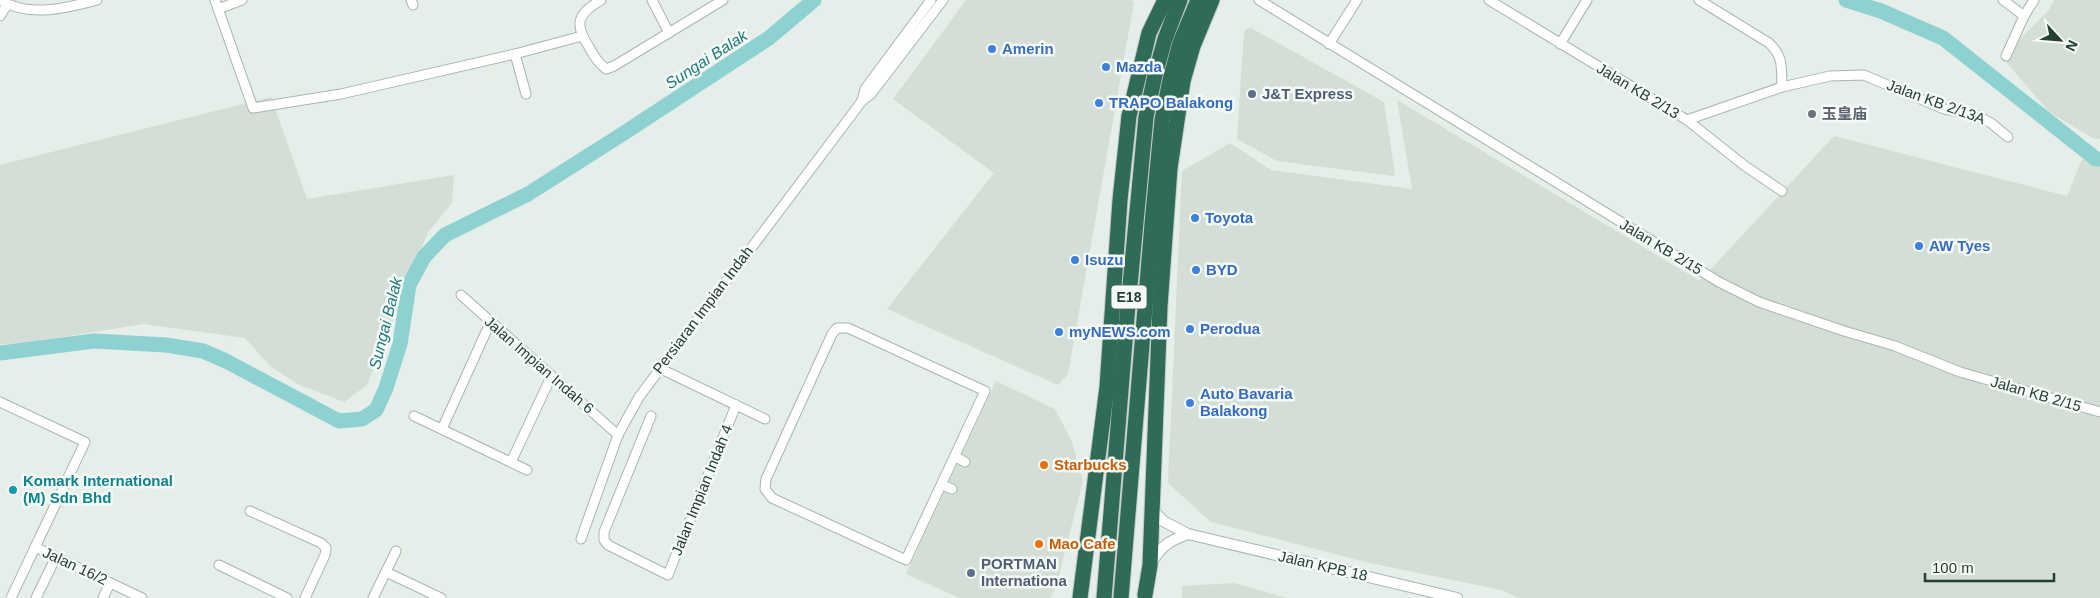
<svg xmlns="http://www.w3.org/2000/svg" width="2100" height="598" font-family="Arial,'Noto Sans SC',sans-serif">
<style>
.built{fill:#d3ded7}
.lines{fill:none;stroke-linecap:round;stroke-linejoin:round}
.river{stroke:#8ed1d1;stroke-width:15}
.minor-casing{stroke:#a7b6ae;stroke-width:11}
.tertiary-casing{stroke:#a7b6ae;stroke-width:12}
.motorway-casing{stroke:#c2c9c6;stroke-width:17}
.minor{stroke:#fff;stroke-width:9}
.tertiary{stroke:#fff;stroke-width:10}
.motorway{stroke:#306b57;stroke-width:15}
.shop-dot{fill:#3f7fe0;stroke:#f5faf7;stroke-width:2}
.service-dot{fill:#5c6f8a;stroke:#f5faf7;stroke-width:2}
.worship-dot{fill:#6b7280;stroke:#f5faf7;stroke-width:2}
.food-dot{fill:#e8710a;stroke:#f5faf7;stroke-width:2}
.culture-dot{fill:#0f9aa8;stroke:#f5faf7;stroke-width:2}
.labels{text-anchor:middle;stroke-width:5;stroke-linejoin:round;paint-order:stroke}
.shield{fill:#f5faf7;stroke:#63776e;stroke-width:1}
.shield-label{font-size:14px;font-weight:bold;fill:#243f34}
.shop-label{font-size:15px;font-weight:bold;fill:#366cbe;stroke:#f5faf7;text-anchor:start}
.street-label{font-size:15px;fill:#243f34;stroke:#f5faf7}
.service-label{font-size:15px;font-weight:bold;fill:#4e5e75;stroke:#f5faf7;text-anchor:start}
.worship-label{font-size:15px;font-weight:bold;fill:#5b616d;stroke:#f5faf7;text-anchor:start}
.food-label{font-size:15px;font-weight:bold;fill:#c56008;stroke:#f5faf7;text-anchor:start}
.culture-label{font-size:15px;font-weight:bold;fill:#0d838f;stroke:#f5faf7;text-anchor:start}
.water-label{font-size:16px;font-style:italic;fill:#1f797b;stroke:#f5faf7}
</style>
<rect width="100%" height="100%" fill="#e5eee8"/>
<g class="built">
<path d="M966,0H1131L1134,2L1068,374L1058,385L887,309L994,173L893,99Z"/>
<path d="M2054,0H2100V139L2093,138L2049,112L2002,57L2049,10Z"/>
<path d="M1251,28L1384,102L1395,174L1393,176L1277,161L1237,139L1244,33L1246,29Z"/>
<path d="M271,97L307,199L454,175L452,203L428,232L367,385L344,402L297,384L270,366L245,338L144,324L24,343L0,344V165Z"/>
<path d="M1397,100L1700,281L1834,136L2067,196L2082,159L2100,165V598H1518L1501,590L1370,563L1211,522L1168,483L1182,171L1230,143L1271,170L1412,189Z"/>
<path d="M996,381L1055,409L1072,442L1083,481L1056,587L1050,598H959L906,574Z"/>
<path d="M1234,583L1287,598H1291H1182V586Z"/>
</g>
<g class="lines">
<g class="river">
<path d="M1846,0L1881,11L1943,38L2096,159H2100"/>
<path d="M0,353L94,341L166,345L203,351L226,361L339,421L362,419L376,410L386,388L400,344L409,285L424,257L445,235L528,194L624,133L769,38L814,0"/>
</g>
<g class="minor-casing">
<g id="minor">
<path d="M0,0C30,18 66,8 97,0"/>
<path d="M215,0L253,108L341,94L515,54L582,36"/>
<path d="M411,0L413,5"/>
<path d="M601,0C577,14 574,24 589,47C594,56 598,63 606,69L614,66L723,0"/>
<path d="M652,0L669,33"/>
<path d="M1259,0L1652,241L1719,282L1759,302L1844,331L1895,346L1960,372L2100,412"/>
<path d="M1489,0L1687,120L1745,166L1782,191"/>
<path d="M1699,0L1769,43C1784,57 1781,67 1782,87"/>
<path d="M2003,0L2024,16"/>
<path d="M218,9L242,0"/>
<path d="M0,16L7,5"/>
<path d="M1329,44L1357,0"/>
<path d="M1560,44L1587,0"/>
<path d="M515,54L526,94"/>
<path d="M2006,56L2024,16L2034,0"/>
<path d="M862,101L865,89L931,0"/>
<path d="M1687,120L1782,87L1830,76L1864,75L1944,109L1978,116L1991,123L2008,137"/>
<path d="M461,295L618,435"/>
<path d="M837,328H848L985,391L906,560L772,498L765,489L766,479L832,334Z"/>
<path d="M659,368L765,419"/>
<path d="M0,402L85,442L11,598"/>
<path d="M414,416L527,470"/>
<path d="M651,416L604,532V540L608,545L668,575L736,405"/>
<path d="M442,429L490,323"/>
<path d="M956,457L965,462"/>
<path d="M511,462L551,377"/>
<path d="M942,485L952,489"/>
<path d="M250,511L321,543L326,548L325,555L305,598"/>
<path d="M581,539L618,435L639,397L862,101L871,94L943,0"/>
<path d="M35,547L142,598"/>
<path d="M219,565L287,598"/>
<path d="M386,572L441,598"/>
<path d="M36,598L56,557"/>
<path d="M103,598L110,583"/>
<path d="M373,598L396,551"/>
</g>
</g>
<g class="tertiary-casing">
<g id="tertiary">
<path d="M1152,509L1163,521L1188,534L1457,598"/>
<path d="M1151,563C1162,546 1168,541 1188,534"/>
</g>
</g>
<g class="motorway-casing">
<g id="motorway">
<path d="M1145,595L1150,565L1160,306L1170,168L1183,81L1193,46L1212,0"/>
<path d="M1080,598L1107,387L1120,200L1129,116L1149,33L1165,0"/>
<path d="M1104,598L1127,317L1146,117L1155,75L1165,39L1180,0"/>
<path d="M1121,598L1152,224L1162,120L1170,80L1180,43L1198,0"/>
</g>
</g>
<use href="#minor" class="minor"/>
<use href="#tertiary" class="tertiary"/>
<use href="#motorway" class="motorway"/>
</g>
<g class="shop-dot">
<circle cx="992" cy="49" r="5"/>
<circle cx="1106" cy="67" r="5"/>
<circle cx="1099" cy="103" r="5"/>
<circle cx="1195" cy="218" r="5"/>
<circle cx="1919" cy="246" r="5"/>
<circle cx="1075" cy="260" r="5"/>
<circle cx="1196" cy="270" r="5"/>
<circle cx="1190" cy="329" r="5"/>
<circle cx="1059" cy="332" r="5"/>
<circle cx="1190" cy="403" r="5"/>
</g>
<g class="service-dot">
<circle cx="1252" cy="94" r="5"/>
<circle cx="971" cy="573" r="5"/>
</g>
<circle class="worship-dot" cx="1812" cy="114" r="5"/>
<g class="food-dot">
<circle cx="1044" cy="465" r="5"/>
<circle cx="1039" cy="544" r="5"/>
</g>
<circle class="culture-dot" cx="13" cy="490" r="5"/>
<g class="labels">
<rect class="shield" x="1111.5" y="285.5" width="35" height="23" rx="4"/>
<g class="shield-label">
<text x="1129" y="302">E18</text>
</g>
<g class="shop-label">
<text x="1002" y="54">Amerin</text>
<text x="1116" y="72">Mazda</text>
<text x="1109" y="108">TRAPO Balakong</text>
<text x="1205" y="223">Toyota</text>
<text x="1929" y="251">AW Tyes</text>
<text x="1085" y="265">Isuzu</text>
<text x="1206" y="275">BYD</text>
<text x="1200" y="334">Perodua</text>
<text x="1069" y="337">myNEWS.com</text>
<text x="1200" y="399">Auto Bavaria<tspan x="1200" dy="17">Balakong</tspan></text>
</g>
<g class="street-label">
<text transform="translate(1638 91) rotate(31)" y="5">Jalan KB 2/13</text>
<text transform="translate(1936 102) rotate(20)" y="5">Jalan KB 2/13A</text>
<text transform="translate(1661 247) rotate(31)" y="5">Jalan KB 2/15</text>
<text transform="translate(703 310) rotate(-53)" y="5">Persiaran Impian Indah</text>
<text transform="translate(539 365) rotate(41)" y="5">Jalan Impian Indah 6</text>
<text transform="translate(2036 394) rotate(16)" y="5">Jalan KB 2/15</text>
<text transform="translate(702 490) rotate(-68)" y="5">Jalan Impian Indah 4</text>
<text transform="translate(75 566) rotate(25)" y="5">Jalan 16/2</text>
<text transform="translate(1323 566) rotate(13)" y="5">Jalan KPB 18</text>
</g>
<g class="service-label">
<text x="1262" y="99">J&amp;T Express</text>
<text x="981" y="569">PORTMAN<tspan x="981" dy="17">Internationa</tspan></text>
</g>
<g class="worship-label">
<text x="1822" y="119">玉皇庙</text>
</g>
<g class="food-label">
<text x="1054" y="470">Starbucks</text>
<text x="1049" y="549">Mao Cafe</text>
</g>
<g class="culture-label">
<text x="23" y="486">Komark International<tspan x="23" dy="17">(M) Sdn Bhd</tspan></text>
</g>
<g class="water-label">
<text transform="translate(706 59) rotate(-33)" y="6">Sungai Balak</text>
<text transform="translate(385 323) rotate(-76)" y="6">Sungai Balak</text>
</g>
</g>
<g transform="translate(2060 40) rotate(116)" stroke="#f5faf7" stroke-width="4" paint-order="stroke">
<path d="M0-4L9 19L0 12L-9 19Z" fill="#243f34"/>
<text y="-8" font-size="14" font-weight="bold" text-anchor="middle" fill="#243f34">N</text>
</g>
<path d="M1925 573v8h129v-8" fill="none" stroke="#243f34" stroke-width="2.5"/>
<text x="1932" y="573" font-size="15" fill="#243f34" stroke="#f5faf7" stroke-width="4" paint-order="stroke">100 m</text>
</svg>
